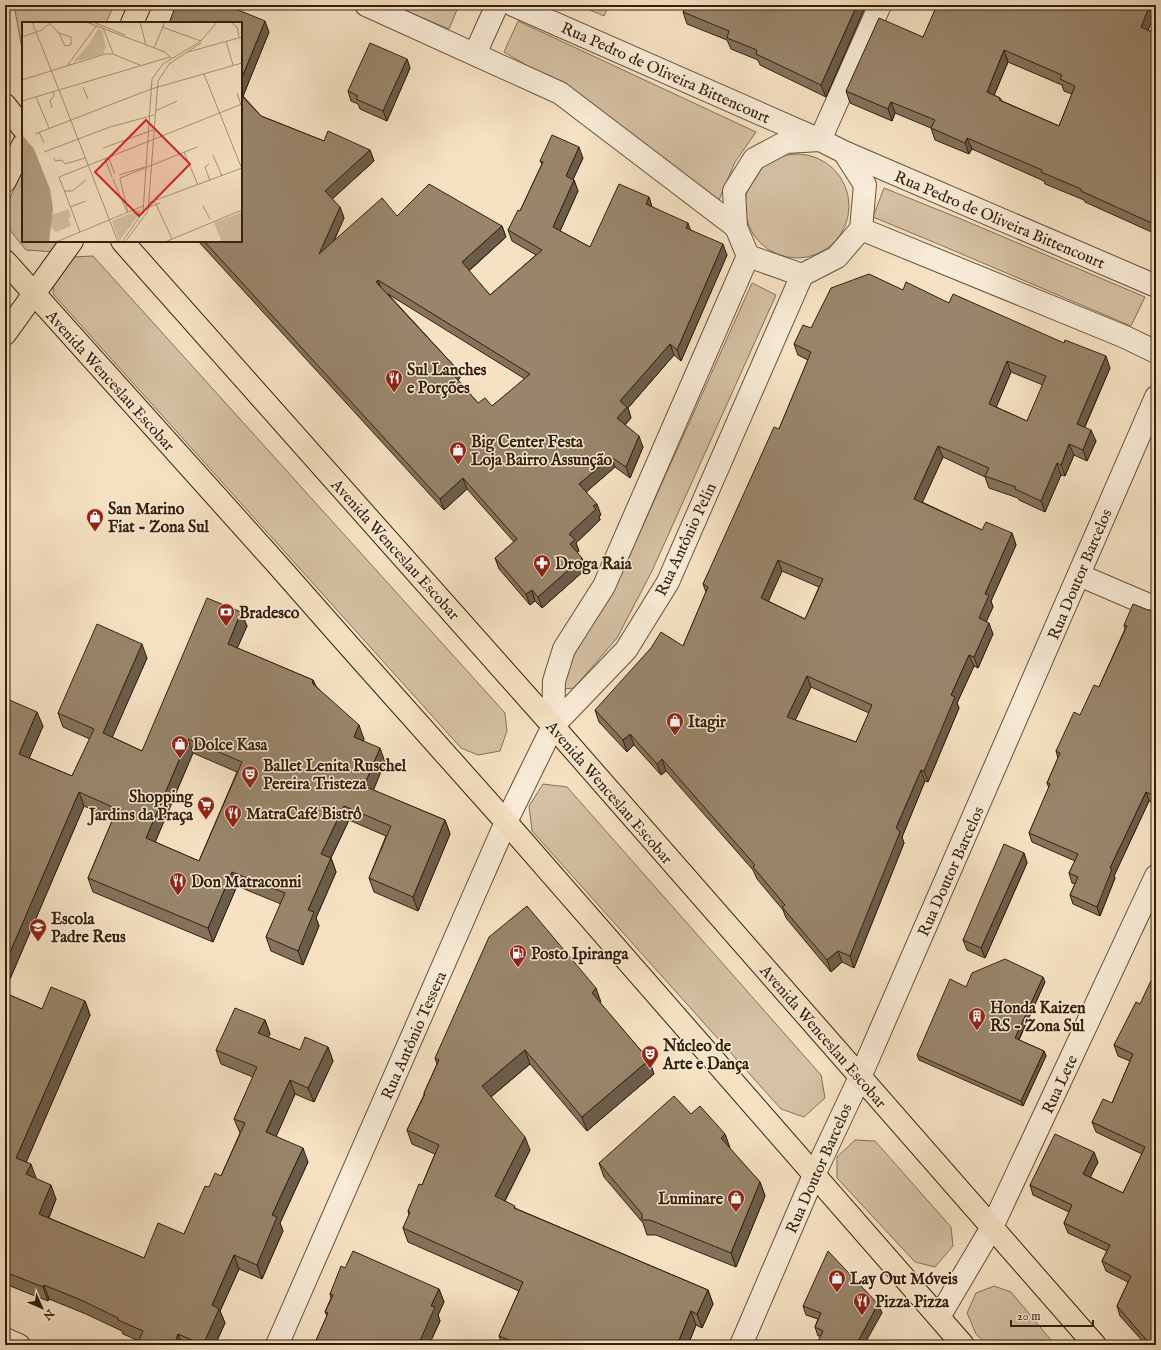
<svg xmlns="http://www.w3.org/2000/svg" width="1161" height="1350" font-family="'IM FELL English',serif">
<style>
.green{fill:#d5c1a4;stroke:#857058}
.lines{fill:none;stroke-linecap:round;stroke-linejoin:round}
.minor-casing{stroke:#65503a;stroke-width:24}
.major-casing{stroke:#35200c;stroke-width:24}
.minor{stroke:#f9ecd8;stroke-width:22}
.major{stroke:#f6e2c3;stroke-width:22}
.wall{fill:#84725c;stroke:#35200c;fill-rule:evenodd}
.shaded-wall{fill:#6b5d4b;stroke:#35200c}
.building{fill:#99856b;stroke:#35200c;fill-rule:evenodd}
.labels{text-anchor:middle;stroke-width:3;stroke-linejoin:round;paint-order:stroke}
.street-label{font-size:16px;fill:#35200c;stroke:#f9ecd8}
.poi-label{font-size:16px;font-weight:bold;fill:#35200c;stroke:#f9ecd8;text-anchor:start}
.inset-road{fill:none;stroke:#a9947a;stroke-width:1}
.view{fill:#d62828;fill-opacity:0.15;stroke:#d62828;stroke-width:2}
.inset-edge{fill:none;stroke:#35200c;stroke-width:2}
</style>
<rect width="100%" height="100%" fill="#f6e2c3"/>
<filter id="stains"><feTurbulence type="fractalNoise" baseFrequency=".005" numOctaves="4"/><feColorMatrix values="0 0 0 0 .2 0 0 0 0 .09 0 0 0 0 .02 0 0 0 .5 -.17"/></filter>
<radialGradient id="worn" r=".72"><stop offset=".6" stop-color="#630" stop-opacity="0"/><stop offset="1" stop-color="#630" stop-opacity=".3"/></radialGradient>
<g class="green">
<path d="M14,5H114L106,23H23V54Z"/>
<path d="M392,5H459L449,29Z"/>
<path d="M578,5H609L604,16Z"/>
<path d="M518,21L756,132L735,162L719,200L581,97L504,52Z"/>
<circle cx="797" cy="206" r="52"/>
<path d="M20,176L23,177V241H61L53,252L26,250L5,224V209Z"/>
<path d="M884,188L961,219L1145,297L1131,326C1045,290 959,252 873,217Z"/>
<path d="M93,256L505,713L507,731L500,751L478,755L461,748L53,294L54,275L72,257Z"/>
<path d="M752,283L776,295L652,571L617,638L574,688L564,689L561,675L627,561Z"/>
<path d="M543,784L567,787L821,1075L825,1098L804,1117L781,1109L532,831L529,806Z"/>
<path d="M855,1140L875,1141L951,1227L953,1246L935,1267L915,1262L837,1178V1157Z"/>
<path d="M994,1286L1011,1292L1055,1345H987L976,1334L967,1313L976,1293Z"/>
</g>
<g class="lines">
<g class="minor-casing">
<g id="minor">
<path d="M366,5L560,93L736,227"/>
<path d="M513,5L820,140L880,5"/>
<path d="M475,54L497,5"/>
<path d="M844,152L865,185L861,229L837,257L802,275L748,256L736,227L734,191L754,159L786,142L820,140L844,152L1156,286"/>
<path d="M861,229L1125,337L1156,352"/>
<path d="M1079,575L1156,608"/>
<path d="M553,726L554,681L564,649L604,586L748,256"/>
<path d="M939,1317L992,1227L1156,876"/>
<path d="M5,1339L19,1345"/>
<path d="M277,1345L506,822L553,726L626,650L668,582L802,275"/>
<path d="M741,1345L814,1175L860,1077L1156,397"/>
</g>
</g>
<g class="major-casing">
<g id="major">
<path d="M132,23L140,5"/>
<path d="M5,105L23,128"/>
<path d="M5,181L23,145"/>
<path d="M122,241L553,726L1095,1345"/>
<path d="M5,261L276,563L350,647L506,822L963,1345"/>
<path d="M5,334L72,241"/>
</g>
</g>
<use href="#minor" class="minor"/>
<use href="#major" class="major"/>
</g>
<g class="wall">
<path d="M866,5L826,97L760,65L758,60L731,49L727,40L687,24L683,12Z"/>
<path d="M228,6L269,32L243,96L261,116L324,141L370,150L374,161L332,199L340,207L344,218L334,241L397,216L502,226L506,237L469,271L490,295L536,255L512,241L508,230L520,211L542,164L540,161L583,158L573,179L574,180L578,191L560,231L590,247L649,197L652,207L691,230L727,255L681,361L674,355L628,408L631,418L625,425L643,447L630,478L615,467L586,492L601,515L599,516L600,520L576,543L579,551L577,552L586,569L542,608L535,601L530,605L499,569L495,558L514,542L467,489L444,510L198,241H241ZM388,294L525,379L492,406L478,403L458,380L460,378L456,368Z"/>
<path d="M1148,30L1156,34V234L1085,202L1084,200L1045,184L1044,181L972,149L969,154L935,140L931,128L895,113L892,121L850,103L846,91L923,37ZM1008,62L1062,85L1064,91L1072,94L1059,126L1002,101L1000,98L994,95Z"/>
<path d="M407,59L410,68L387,121L360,109L358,104L351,101L348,91Z"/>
<path d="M903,290L949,303L1110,368L1085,427L1096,441L1087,461L1074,455L1065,476L1061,475L1045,512L1019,500L1018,498L989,488L985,477L943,457L922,502L982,530L1012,533L1016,545L991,601L993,607L986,621L993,634L978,668L974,666L957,703L959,708L928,782L925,781L902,837L904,843L854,968L842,962L831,972L786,918L783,910L757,879L753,870L666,771L661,775L634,745L627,752L599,722L595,710L683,646L706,592L703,584L779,429L808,360L798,355L794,344L811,328ZM1011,372L1043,385L1027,421L996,407ZM782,571L819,587L805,619L768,601ZM811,687L869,713L856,742L795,720Z"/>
<path d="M1148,610L1154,611L1156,610V804L1149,801L1114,876L1115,878L1100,916L1073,904L1070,895L1075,884L1072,883L1069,873L1075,861L1032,842L1029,833L1049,788L1047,783L1058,758L1056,751L1080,715L1099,687L1125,629L1124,625Z"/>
<path d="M241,612L247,626L237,648L313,680L316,686L364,739L363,741L385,762L373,790L445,820L450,834L418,911L374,892L369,878L386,836L349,820L331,858L336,872L316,918L319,926L303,965L271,951L266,937L281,904L237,886L213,942L93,892L88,878L113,819L84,806L10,979L5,977V698L43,726L29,758L72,776L90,739L63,727L58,713L147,658L112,737L142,751ZM193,753L237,772L199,861L155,842Z"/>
<path d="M1024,853L1027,863L985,958L967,950L963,940Z"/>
<path d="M1045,982L1019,1040L1044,1051L1046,1056L1023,1106L919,1060L917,1055L966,987Z"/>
<path d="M5,993L42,1009L85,1001L90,1015L26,1162L36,1178L56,1199L49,1218L144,1258L184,1234L209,1187L221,1176L240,1133L234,1119L253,1077L221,1064L216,1050L265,1020L270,1034L268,1037L300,1050L328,1047L333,1061L314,1102L295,1094L276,1136L308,1162L280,1223L283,1231L262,1279L239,1269L220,1311L225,1323L215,1345H137L139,1341L123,1334L122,1331L86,1314L49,1299L48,1301L5,1284Z"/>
<path d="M601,1002L600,1003L649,1060L654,1074L587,1131L530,1064L491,1097L530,1150L505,1201L517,1209L708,1290L713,1304L702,1328L696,1325L688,1345H502L499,1336L519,1291L408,1242L403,1228L409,1215L408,1211L422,1185L435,1154L412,1144L407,1130L424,1095V1093L437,1064L435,1058Z"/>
<path d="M1140,1004L1156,1345H1146L1120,1316L1117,1306L1128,1282L1106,1271L1102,1261L1107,1251L1068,1233L1064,1223L1069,1212L1033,1195L1030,1185L1098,1162L1090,1177L1123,1193L1142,1154L1096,1132L1092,1122L1112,1103L1130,1061L1118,1056L1114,1045Z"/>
<path d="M691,1114L725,1134L730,1149L760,1182L765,1196L736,1267L656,1235H647L643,1223L604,1177L599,1163Z"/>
<path d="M345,1268L439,1289L444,1302L438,1315L440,1321L429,1345H314L327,1316L325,1312L331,1298L330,1294Z"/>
<path d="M878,1304L882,1313L820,1336H818L815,1327L818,1319L806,1315L803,1306Z"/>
</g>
<g class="shaded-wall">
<path d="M857,5H866L826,97L821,85Z"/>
<path d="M1150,5H1156V11L1145,38L1141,27Z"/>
<path d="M265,21L269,32L241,101V80Z"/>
<path d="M1004,50L1008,62L991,103L987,92Z"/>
<path d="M407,59L410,68L387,121L383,111Z"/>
<path d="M891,102L895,113L892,121L888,109Z"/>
<path d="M967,138L972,149L969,154L965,143Z"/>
<path d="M579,147L583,158L570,186L566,176Z"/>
<path d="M370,150L374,161L329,202L325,191Z"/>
<path d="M574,180L578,191L557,238L553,227Z"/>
<path d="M649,197L652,208L646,204Z"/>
<path d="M340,207L344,218L323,265L319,254Z"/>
<path d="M688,223L692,234L686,228Z"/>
<path d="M502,226L506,237L466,273L462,262Z"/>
<path d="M723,244L727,255L681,361L677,350Z"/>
<path d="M378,280L382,291L376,282Z"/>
<path d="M670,344L674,355L628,408L631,418L621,429L617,418L620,401Z"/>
<path d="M1106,356L1110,368L1081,435L1077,424Z"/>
<path d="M1007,361L1011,372L993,415L989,404Z"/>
<path d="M456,368L460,378L455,383L451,372Z"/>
<path d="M1091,430L1096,441L1087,461L1083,450Z"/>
<path d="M639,436L643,447L630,478L626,467Z"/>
<path d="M1069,444L1074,455L1065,476L1061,465Z"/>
<path d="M938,446L943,457L919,510L914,499Z"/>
<path d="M611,457L615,467L583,495L579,484Z"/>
<path d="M1057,463L1061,475L1045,512L1041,501Z"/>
<path d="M463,478L467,489L444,510L440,499Z"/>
<path d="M597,504L601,515L599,516L600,520L576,543L579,551L574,554L570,544L569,534L593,506Z"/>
<path d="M1012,533L1016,545L991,601L993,607L983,629L979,618L985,594Z"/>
<path d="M582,558L586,569L542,608L538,597Z"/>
<path d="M778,560L782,571L765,609L761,598Z"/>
<path d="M532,590L535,601L530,605L526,594Z"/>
<path d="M241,612L247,626L233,658L228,644Z"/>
<path d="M989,623L993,634L978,668L974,657Z"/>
<path d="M142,644L147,658L108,747L103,733Z"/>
<path d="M969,655L974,666L957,703L959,708L928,782L924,771L951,695Z"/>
<path d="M807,676L811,687L791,729L787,717Z"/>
<path d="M313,680L318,694L312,683Z"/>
<path d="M37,712L43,726L25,768L19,754Z"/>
<path d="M359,725L364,739L359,751L354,737Z"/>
<path d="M630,734L634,745L627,752L623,740Z"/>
<path d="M188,739L193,753L151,852L146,838Z"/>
<path d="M380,748L385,762L369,801L364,786Z"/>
<path d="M662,759L666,771L661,775L657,764Z"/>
<path d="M921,770L925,781L902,837L904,843L854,968L850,956L896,828Z"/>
<path d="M79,792L84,806L10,979L5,966V964Z"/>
<path d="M1146,792L1149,801L1114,876L1115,878L1100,916L1097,907L1110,868Z"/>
<path d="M344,806L349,820L326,868L321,854Z"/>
<path d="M445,820L450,834L418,911L413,897Z"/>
<path d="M1024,853L1027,863L985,958L981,948Z"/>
<path d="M331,858L336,872L316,918L319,926L303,965L298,951L308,910Z"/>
<path d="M232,872L237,886L213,942L208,928Z"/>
<path d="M838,951L842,962L831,972L827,960Z"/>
<path d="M1043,977L1045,982L1017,1043L1015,1038Z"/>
<path d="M596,988L601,1002L597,1007L592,993Z"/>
<path d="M85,1001L90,1015L22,1172L16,1158Z"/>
<path d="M265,1020L270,1034L263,1047L258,1033Z"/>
<path d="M328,1047L333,1061L314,1102L308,1088Z"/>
<path d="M525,1050L530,1064L487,1100L482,1086Z"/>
<path d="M1044,1051L1046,1056L1023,1106L1021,1101Z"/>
<path d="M649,1060L654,1074L587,1131L582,1117Z"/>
<path d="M290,1080L295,1094L272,1146L266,1132Z"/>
<path d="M725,1134L730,1148L726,1152L721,1138Z"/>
<path d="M525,1137L530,1150L500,1210L495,1196Z"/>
<path d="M303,1148L308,1162L280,1223L283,1231L262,1279L257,1265L272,1215Z"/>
<path d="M1094,1152L1098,1162L1087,1184L1083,1174Z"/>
<path d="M31,1164L36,1178L31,1188L26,1174Z"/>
<path d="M760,1182L765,1196L736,1267L731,1253Z"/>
<path d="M51,1185L56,1199L44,1228L39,1214Z"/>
<path d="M234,1255L239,1269L220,1311L225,1323L215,1345H203L212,1305Z"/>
<path d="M44,1285L49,1299L48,1301L43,1287Z"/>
<path d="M439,1289L444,1302L438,1315L440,1321L429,1345H418L431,1306Z"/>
<path d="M708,1290L713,1304L702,1328L697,1314Z"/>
<path d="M878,1304L882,1313L864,1345H856Z"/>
<path d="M691,1311L696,1325L688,1345H677Z"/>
<path d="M178,1334L182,1345H174Z"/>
</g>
<g class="building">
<path d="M176,5H226L265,21L241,80V23H169Z"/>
<path d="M686,5H857L821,85L756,54L757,50L727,38L729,31L683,12Z"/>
<path d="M937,5H1150L1141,27L1156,34V225L1081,191V189L1041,172L1042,170L967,138L965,143L931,128L935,120L891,102L888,109L846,91L879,18L923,37ZM1004,50L1062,75L1060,79L1075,86L1059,126L999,100L1000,98L987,92Z"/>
<path d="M370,43L407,59L383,111L356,99L358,96L348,91Z"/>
<path d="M241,95L261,116L324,141L328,131L370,150L325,191L340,207L319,254L382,198L397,216L429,184L502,226L462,262L490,295L542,250L508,230L518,210L520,211L543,162L540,161L552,135L579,147L566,176L574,180L553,227L590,247L619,184L649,197L646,204L688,223L686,228L723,244L677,350L670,344L620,401L627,407L617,418L639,436L626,467L611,457L579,484L597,504L593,506L596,509L569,534L575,540L570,544L582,558L538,597L532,590L526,594L495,558L517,539L463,478L440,499L204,241H241ZM378,280L530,374L492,406L485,398L478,403L451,372L456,368L376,282Z"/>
<path d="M869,274L903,290L906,282L949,303L953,294L1064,343L1065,340L1106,356L1077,424L1091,430L1083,450L1069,444L1061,465L1057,463L1041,501L1015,489L1016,487L985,476L989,468L938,446L914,499L982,530L986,522L1012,533L985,594L989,595L979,618L989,623L974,657L969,655L951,695L955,697L924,771L921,770L896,828L900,832L850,956L838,951L827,960L782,907L785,905L753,867L755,865L662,759L657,764L630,734L623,740L595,710L651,648L661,632L683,646L708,587L703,584L774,427L779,429L811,352L794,344L803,325L811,328L831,288ZM1007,361L1046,376L1027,421L989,404ZM778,560L823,579L805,619L761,598ZM807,676L872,705L856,742L787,717Z"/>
<path d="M207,598L241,612L228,644L313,680L312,683L359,725L354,737L380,748L364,786L445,820L413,897L369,878L391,826L344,806L321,854L331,858L308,910L314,912L298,951L266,937L285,893L232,872L208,928L88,878L117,809L79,792L5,964V698L37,712L19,754L72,776L94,729L58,713L97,624L142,644L103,733L142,751ZM188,739L242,762L199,861L146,838Z"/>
<path d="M1133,604L1148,610L1154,611L1156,610V760L1155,762L1156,763V797L1146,792L1110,868L1112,869L1097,907L1070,895L1078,877L1069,873L1078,854L1029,833L1050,784L1047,783L1060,753L1056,751L1074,712L1080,715L1094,685L1099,687L1127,626L1124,625Z"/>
<path d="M1004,844L1024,853L981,948L963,940Z"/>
<path d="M527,906L596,988L592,993L649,1060L582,1117L525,1050L482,1086L525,1137L495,1196L515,1206L514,1208L708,1290L697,1314L691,1311L677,1345H521L499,1336L523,1282L403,1228L410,1212L408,1211L419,1184L422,1185L439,1145L407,1130L425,1094L424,1093L439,1060L435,1058L489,937Z"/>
<path d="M1005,959L1043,977L1015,1038L1044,1051L1021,1101L917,1055L950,979L966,987L972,973Z"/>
<path d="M1156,970V1345H1151L1117,1306L1131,1276L1102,1261L1110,1245L1064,1223L1072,1205L1030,1185L1055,1134L1094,1152L1083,1174L1123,1193L1145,1147L1092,1122L1103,1099L1112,1103L1133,1054L1114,1045L1136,1002L1140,1004Z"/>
<path d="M51,987L85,1001L16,1158L31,1164L26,1174L51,1185L39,1214L144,1258L158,1223L184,1234L205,1186L209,1187L215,1173L221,1176L245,1123L234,1119L257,1067L216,1050L235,1008L265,1020L258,1033L300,1050L305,1037L328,1047L308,1088L290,1080L266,1132L303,1148L272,1215L277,1217L257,1265L234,1255L212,1305L219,1309L203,1345L178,1334L174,1345H137L143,1331L118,1320V1318L81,1300L44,1285L43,1287L5,1272V993L42,1009Z"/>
<path d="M674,1096L691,1114L700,1106L725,1134L721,1138L760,1182L731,1253L650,1220H642V1214L599,1163Z"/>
<path d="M353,1251L439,1289L431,1306L435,1307L418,1345H314L328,1313L325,1312L333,1295L330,1294L341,1266L345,1268Z"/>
<path d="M828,1251L878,1304L856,1345H816L823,1331L815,1327L821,1313L803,1306Z"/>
</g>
<defs>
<g id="restaurant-pin" transform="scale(0.9)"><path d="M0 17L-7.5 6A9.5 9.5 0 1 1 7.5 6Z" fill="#8f2418" stroke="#f9ecd8"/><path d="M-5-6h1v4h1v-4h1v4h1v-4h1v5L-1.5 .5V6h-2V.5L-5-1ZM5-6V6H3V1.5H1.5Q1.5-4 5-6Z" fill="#fff"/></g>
<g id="shop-pin" transform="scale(0.9)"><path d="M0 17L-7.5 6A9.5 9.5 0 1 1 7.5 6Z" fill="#8f2418" stroke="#f9ecd8"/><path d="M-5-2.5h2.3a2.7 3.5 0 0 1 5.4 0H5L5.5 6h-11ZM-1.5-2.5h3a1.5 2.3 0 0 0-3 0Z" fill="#fff"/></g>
<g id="pharmacy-pin" transform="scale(0.9)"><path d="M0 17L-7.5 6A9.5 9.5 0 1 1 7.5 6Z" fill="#8f2418" stroke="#f9ecd8"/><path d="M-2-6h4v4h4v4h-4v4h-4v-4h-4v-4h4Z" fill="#fff"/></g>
<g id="bank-pin" transform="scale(0.9)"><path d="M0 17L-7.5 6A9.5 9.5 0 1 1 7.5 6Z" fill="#8f2418" stroke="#f9ecd8"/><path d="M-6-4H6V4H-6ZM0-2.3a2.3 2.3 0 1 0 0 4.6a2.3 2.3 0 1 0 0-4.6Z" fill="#fff"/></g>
<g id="theatre-pin" transform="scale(0.9)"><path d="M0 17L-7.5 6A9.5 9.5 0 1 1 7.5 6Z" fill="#8f2418" stroke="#f9ecd8"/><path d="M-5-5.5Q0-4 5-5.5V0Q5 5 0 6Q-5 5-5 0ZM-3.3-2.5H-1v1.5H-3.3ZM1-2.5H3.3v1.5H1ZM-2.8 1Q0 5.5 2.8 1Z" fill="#fff"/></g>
<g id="supermarket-pin" transform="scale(0.9)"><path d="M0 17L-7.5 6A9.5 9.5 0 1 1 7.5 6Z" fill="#8f2418" stroke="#f9ecd8"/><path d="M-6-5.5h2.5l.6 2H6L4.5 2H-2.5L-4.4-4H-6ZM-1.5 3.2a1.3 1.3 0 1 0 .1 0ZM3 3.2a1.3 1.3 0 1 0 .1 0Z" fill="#fff"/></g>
<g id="school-pin" transform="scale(0.9)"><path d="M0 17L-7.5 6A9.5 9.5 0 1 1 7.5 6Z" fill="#8f2418" stroke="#f9ecd8"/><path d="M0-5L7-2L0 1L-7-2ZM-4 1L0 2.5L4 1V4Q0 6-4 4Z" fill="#fff"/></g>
<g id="fuel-pin" transform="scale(0.9)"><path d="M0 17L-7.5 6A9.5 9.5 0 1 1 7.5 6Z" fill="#8f2418" stroke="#f9ecd8"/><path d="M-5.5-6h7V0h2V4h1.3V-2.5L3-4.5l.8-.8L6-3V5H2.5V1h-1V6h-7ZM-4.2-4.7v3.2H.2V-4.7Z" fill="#fff"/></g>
<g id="building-pin" transform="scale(0.9)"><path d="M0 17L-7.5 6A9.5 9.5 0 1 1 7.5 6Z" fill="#8f2418" stroke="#f9ecd8"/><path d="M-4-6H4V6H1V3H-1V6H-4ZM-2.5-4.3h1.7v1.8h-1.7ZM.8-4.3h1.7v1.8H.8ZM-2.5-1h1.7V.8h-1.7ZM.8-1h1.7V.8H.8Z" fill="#fff"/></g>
</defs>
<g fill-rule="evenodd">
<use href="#restaurant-pin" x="394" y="378"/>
<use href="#shop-pin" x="458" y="450"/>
<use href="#shop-pin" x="95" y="517"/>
<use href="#pharmacy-pin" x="542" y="563"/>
<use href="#bank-pin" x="226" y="612"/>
<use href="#shop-pin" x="675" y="721"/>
<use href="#shop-pin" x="180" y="744"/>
<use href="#theatre-pin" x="250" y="774"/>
<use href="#supermarket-pin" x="206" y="805"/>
<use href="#restaurant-pin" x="233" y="813"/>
<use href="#restaurant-pin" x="178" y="881"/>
<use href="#school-pin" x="38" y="927"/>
<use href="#fuel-pin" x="518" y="953"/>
<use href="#building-pin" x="977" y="1016"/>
<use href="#theatre-pin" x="650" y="1054"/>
<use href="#shop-pin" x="736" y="1198"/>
<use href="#shop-pin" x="837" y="1278"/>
<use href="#restaurant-pin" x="862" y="1301"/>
</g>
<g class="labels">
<g class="street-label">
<text transform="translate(666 72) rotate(24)" y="6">Rua Pedro de Oliveira Bittencourt</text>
<text transform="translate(1000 219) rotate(23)" y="6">Rua Pedro de Oliveira Bittencourt</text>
<text transform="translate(111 380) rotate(48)" y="6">Avenida Wenceslau Escobar</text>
<text transform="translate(685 539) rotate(-65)" y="6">Rua Antônio Pelin</text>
<text transform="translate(396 549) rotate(48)" y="6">Avenida Wenceslau Escobar</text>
<text transform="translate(1079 574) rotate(-67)" y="6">Rua Doutor Barcelos</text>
<text transform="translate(610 792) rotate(49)" y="6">Avenida Wenceslau Escobar</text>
<text transform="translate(950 871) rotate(-66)" y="6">Rua Doutor Barcelos</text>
<text transform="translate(413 1035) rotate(-66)" y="6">Rua Antônio Tessera</text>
<text transform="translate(824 1036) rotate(49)" y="6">Avenida Wenceslau Escobar</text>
<text transform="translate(1059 1084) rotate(-65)" y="6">Rua Lete</text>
<text transform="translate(818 1168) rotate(-66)" y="6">Rua Doutor Barcelos</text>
</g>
<g class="poi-label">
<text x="407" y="375">Sul Lanches<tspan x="407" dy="18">e Porções</tspan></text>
<text x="471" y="447">Big Center Festa<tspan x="471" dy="18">Loja Bairro Assunção</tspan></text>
<text x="108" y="514">San Marino<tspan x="108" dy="18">Fiat - Zona Sul</tspan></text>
<text x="555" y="569">Droga Raia</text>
<text x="239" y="618">Bradesco</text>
<text x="688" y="727">Itagir</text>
<text x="193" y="750">Dolce Kasa</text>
<text x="263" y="771">Ballet Lenita Ruschel<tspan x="263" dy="18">Pereira Tristeza</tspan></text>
<text x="193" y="802" text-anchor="end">Shopping<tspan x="193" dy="18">Jardins da Praça</tspan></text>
<text x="246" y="819">MatraCafé Bistrô</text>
<text x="191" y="887">Don Matraconni</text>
<text x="51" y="924">Escola<tspan x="51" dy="18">Padre Reus</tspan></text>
<text x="531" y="959">Posto Ipiranga</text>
<text x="990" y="1013">Honda Kaizen<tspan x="990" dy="18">RS - Zona Sul</tspan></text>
<text x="663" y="1051">Núcleo de<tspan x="663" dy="18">Arte e Dança</tspan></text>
<text x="723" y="1204" text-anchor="end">Luminare</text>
<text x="850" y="1284">Lay Out Móveis</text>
<text x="875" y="1307">Pizza Pizza</text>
</g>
</g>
<g transform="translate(22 22)">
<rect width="220" height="220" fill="#f6e2c3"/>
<path d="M76,7L80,9L84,25L81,32L51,40L67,22ZM46,187L49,195L46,196L49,204L34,210L28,204L30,193ZM119,187L118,191L97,220L90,199ZM220,190V220H200L192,201Z" fill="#d5c1a4"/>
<path d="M0,113L12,127L28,167L31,187L27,220H0Z" fill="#b4a085"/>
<path class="inset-road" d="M10,0L37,68L148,35M64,0L143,30L149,36M71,0L103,13M118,0L124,23M209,0L215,5L217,15M28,2L37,11L49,15V23M140,5L179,19M81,6L91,31M37,11L43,24L49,23M0,15L20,8L29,0M204,19L211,43M132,26L143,0M166,30L220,15M45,44L75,3M182,52L220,147M0,58L83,32H91L120,44M61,65L66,77M215,71L219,83M14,75L27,106M0,79L37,68L96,220M30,86L28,78L32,74L31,70M133,89L155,79M17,110L22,121M13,112L129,67L220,41M81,126L131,108M22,130L88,105L132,93M162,130L176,163M191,133L200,154M86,135L93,152M32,136L33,139L40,138L43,142L63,136M83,137L90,155M187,142L183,145L188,159M97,153L123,145M98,156L175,125M91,157L105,190M98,157L106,190M42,169H50L64,158M133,180L150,217M126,181L220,146M181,184L188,197M48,185L64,179M125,186L138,181M87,198L121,184M58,210L37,155L220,82M34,220L87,198M100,220L121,190L130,57L141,42L179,19L195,0M103,220L126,189L136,59L147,42L179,21M143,220L220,188"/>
<path class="view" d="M124,98L168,142L117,194L73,150Z"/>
<rect width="220" height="220" class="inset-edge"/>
</g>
<rect width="1161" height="1350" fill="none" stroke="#f6e2c3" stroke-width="20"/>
<rect x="6" y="6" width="1149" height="1338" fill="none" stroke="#35200c" stroke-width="2"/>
<rect x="10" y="10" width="1141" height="1330" fill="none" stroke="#35200c"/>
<g transform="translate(42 1308) rotate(135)" stroke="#f9ecd8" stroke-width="3" paint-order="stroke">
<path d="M0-3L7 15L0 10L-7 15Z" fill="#35200c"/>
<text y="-6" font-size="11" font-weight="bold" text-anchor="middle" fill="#35200c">N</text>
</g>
<path d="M1011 1320v6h82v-6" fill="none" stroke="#35200c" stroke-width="2"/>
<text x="1017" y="1320" font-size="12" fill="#35200c" stroke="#f9ecd8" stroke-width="3" paint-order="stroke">20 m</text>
<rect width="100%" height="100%" filter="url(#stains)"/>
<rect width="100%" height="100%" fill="url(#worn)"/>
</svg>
